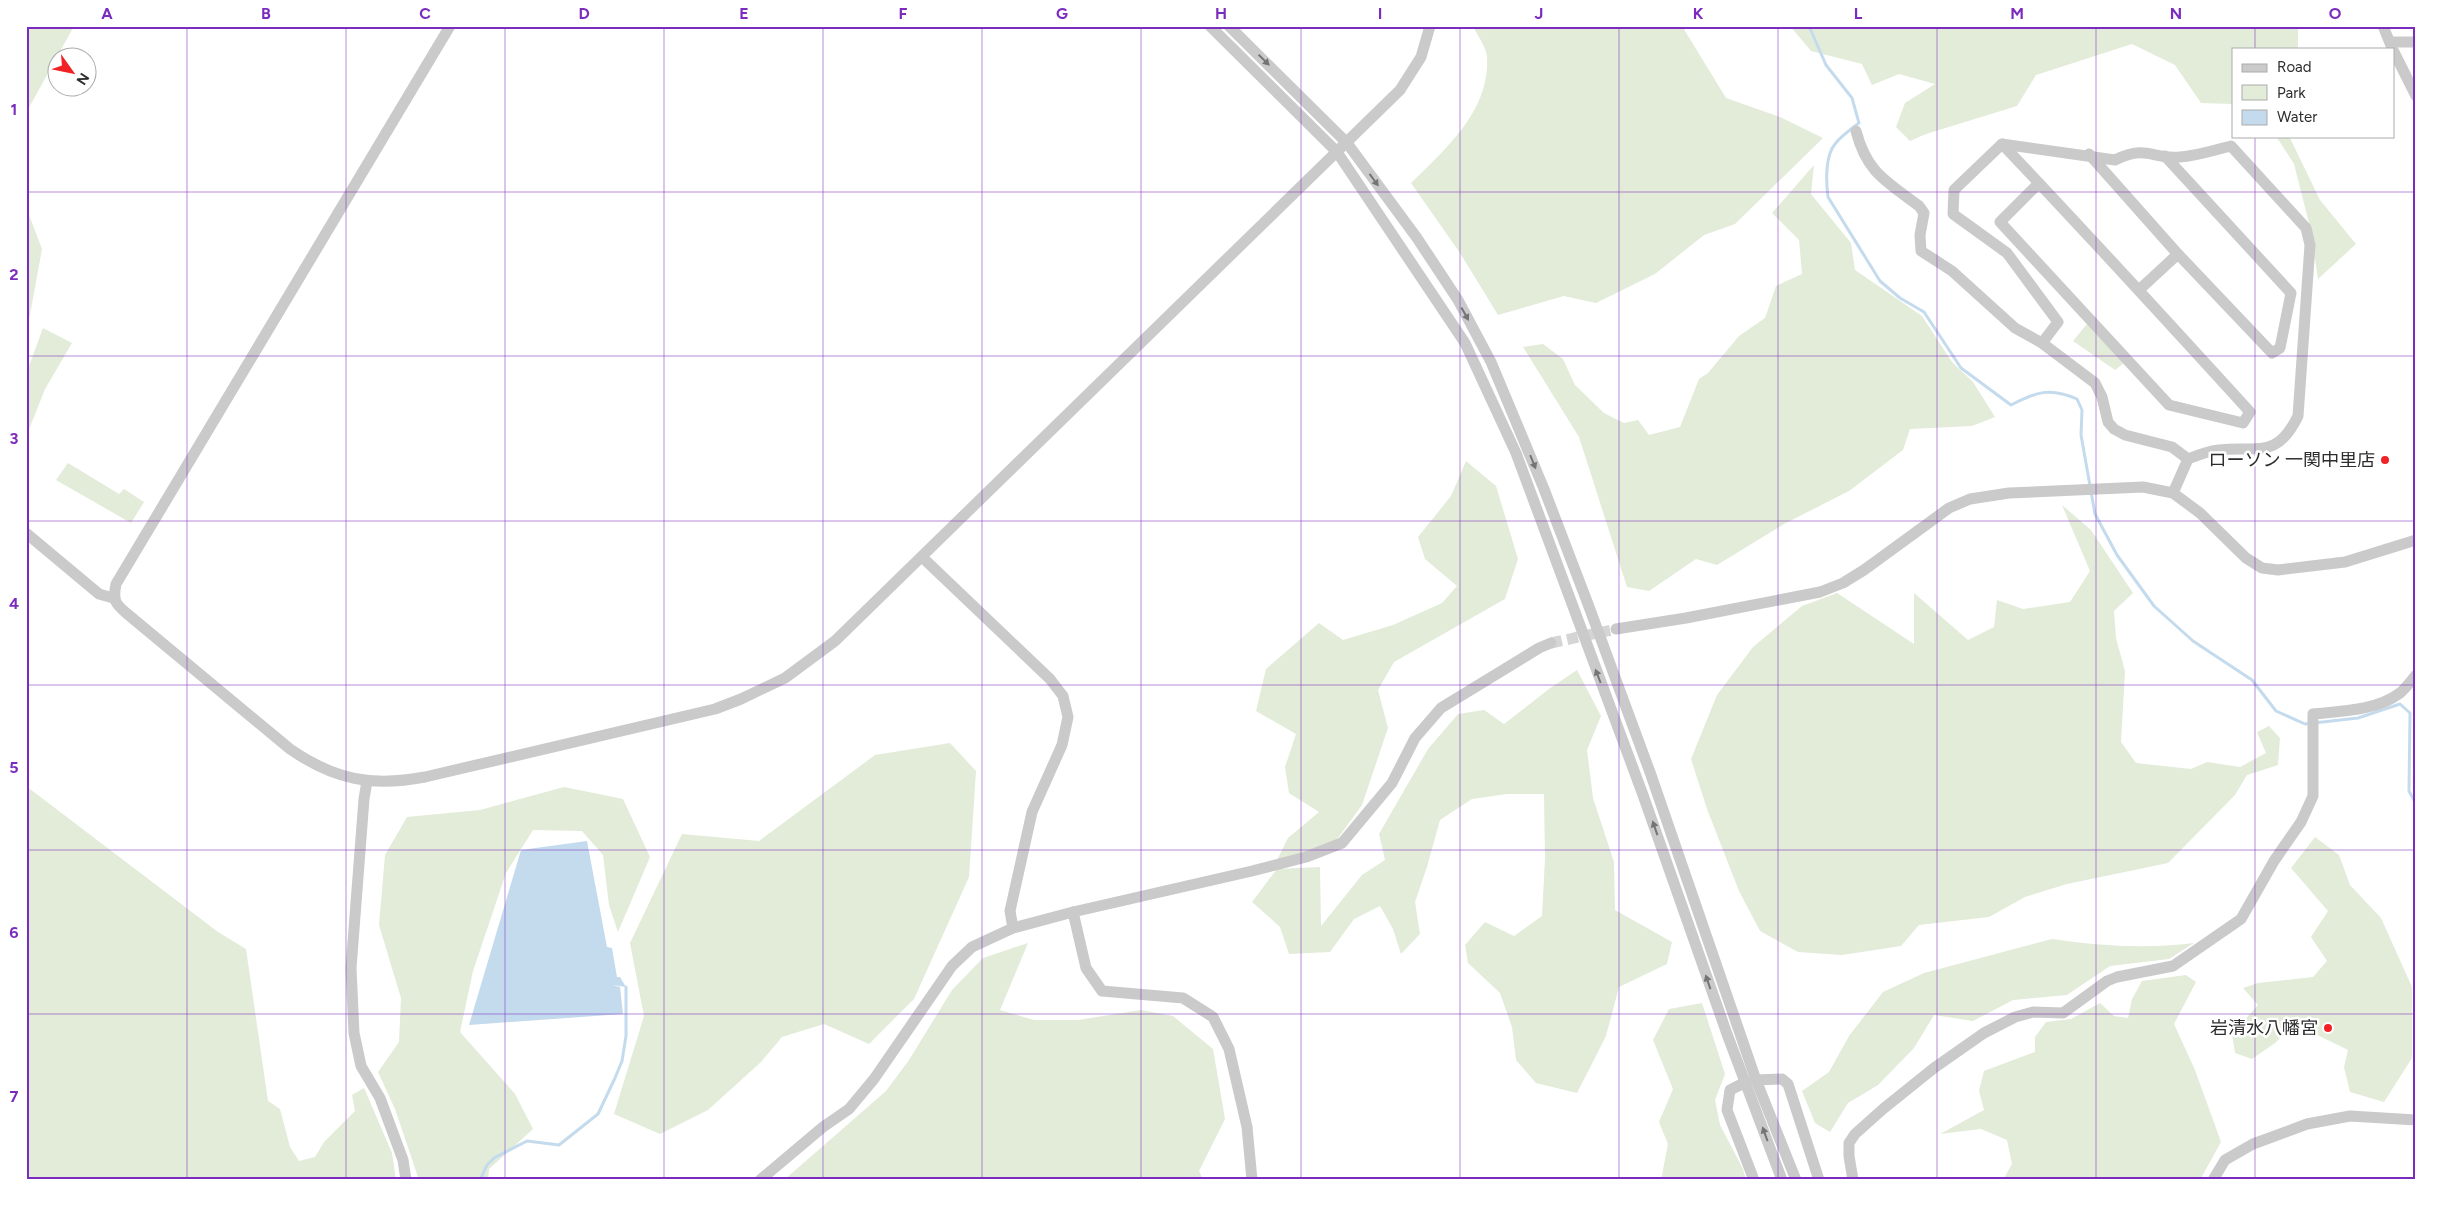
<svg xmlns="http://www.w3.org/2000/svg" width="2442" height="1206" font-family="Figtree,'Noto Sans JP',sans-serif">
<style>
.green{fill:#e2ecd9}
.water{fill:#c4dbed}
.lines{fill:none;stroke-linecap:round;stroke-linejoin:round}
.stream{stroke:#c4dbed;stroke-width:3}
.minor-tunnel{stroke:#d5d5d5;stroke-width:11;stroke-dasharray:11 5.5;stroke-linecap:butt}
.minor{stroke:#cacaca;stroke-width:11}
.oneway{fill:#747474}
.grid{fill:none;stroke:#7b2cbf;stroke-width:1;stroke-opacity:0.55}
.poi-dot{fill:#f12226;stroke:#fff;stroke-width:2}
.labels{text-anchor:middle;stroke-width:5;stroke-linejoin:round;paint-order:stroke}
.poi-label{font-size:18px;fill:#2d2d2d;stroke:#fff;text-anchor:end}
.neatline{fill:none;stroke:#7b2cbf;stroke-width:2}
.grid-label{font-size:16px;text-anchor:middle;font-weight:bold;fill:#7b2cbf}
</style>
<rect width="100%" height="100%" fill="#fff"/>
<g class="green">
<path d="M26,26H74L26,113Z"/>
<path d="M1473,26H1682L1726,98L1780,117L1823,138L1735,224L1704,235L1655,274L1596,303L1564,296L1498,315L1460,253L1411,183C1446,149 1490,110 1487,58C1487,48 1477,35 1473,26Z"/>
<path d="M1790,26H2298V49H2233V104L2201,103L2175,65L2132,44L2036,75L2017,106L1926,134L1910,141L1896,127L1905,103L1935,84L1899,74L1872,85L1862,64L1811,51Z"/>
<path d="M2276,136H2289L2320,200L2356,244L2318,279L2310,227L2294,164Z"/>
<path d="M1814,165L1811,194L1851,243L1855,270L1922,316L1952,362L1973,382L1995,417L1972,426L1910,429L1903,450L1849,491L1784,524L1717,565L1696,559L1649,591L1627,587L1579,437L1523,347L1543,344L1563,359L1575,385L1604,413L1624,423L1638,420L1649,435L1680,427L1699,379L1708,373L1739,336L1765,318L1776,286L1802,274L1799,240L1772,213Z"/>
<path d="M26,207L42,249L29,320L26,321Z"/>
<path d="M2087,324L2124,363L2115,370L2073,341Z"/>
<path d="M43,328L72,343L45,389L26,437V374Z"/>
<path d="M1466,461L1496,486L1518,559L1505,599L1394,662L1378,690L1388,728L1362,805L1333,845L1276,862L1288,838L1319,812L1289,793L1285,767L1296,734L1256,711L1266,669L1319,623L1343,640L1393,625L1442,603L1457,586L1425,559L1418,537L1451,496Z"/>
<path d="M68,463L119,494L124,489L144,502L131,523L56,480Z"/>
<path d="M2062,505L2091,530L2133,593L2114,611L2116,638L2125,671L2121,742L2136,763L2191,769L2207,762L2240,767L2266,753L2257,732L2269,726L2280,738L2278,765L2247,775L2235,795L2168,863L2067,884L2025,897L1989,917L1919,925L1901,946L1842,955L1798,952L1760,931L1739,891L1707,809L1691,759L1717,695L1753,647L1802,606L1837,593L1914,644V593L1968,640L1994,627L1997,600L2023,609L2070,602L2090,571Z"/>
<path d="M1577,670L1601,716L1587,750L1593,798L1614,862L1615,910L1672,942L1667,964L1619,987L1606,1036L1577,1093L1536,1083L1516,1060L1512,1027L1500,993L1468,963L1465,945L1485,922L1514,936L1542,916L1545,859L1544,794H1507L1472,799L1440,820L1427,867L1415,902L1420,934L1401,954L1393,929L1380,906L1354,919L1330,952L1289,954L1280,927L1252,902L1277,869L1320,867L1321,926L1362,875L1385,860L1379,834L1428,749L1458,714L1484,710L1504,724L1549,689Z"/>
<path d="M950,743L976,771L969,877L914,999L869,1044L824,1024L782,1037L761,1062L708,1110L660,1134L614,1114L644,1016L630,943L682,834L759,841L875,755Z"/>
<path d="M26,786L218,932L246,949L268,1101L280,1109L290,1147L299,1161L315,1157L324,1142L355,1111L352,1095L364,1088L392,1153L396,1180H26Z"/>
<path d="M564,787L623,799L650,857L618,932L609,905L603,855L582,831L533,830L506,873L473,971L460,1032L515,1094L533,1129L489,1169L488,1180H419L395,1109L378,1072L399,1042L401,998L379,925L385,855L407,817L480,810Z"/>
<path d="M2315,837L2339,855L2350,885L2381,918L2412,987V1058L2384,1102L2350,1092L2344,1067L2348,1050L2295,1024L2275,1043L2252,1059L2235,1053L2232,1034L2258,1005L2243,988L2258,983L2313,977L2327,961L2311,937L2328,911L2291,868Z"/>
<path d="M2052,939C2100,946 2145,949 2194,943L2169,959L2110,966L2067,995L2013,1000L1973,1021L1934,1015L1914,1048L1878,1085L1848,1103L1830,1132L1815,1123L1802,1091L1829,1072L1849,1036L1883,992L1924,973Z"/>
<path d="M1028,943L1000,1010L1034,1020H1078L1141,1010L1173,1016L1213,1049L1225,1119L1199,1171L1203,1180H784L886,1091L909,1060L952,990L983,958Z"/>
<path d="M2186,975L2196,982L2174,1024L2195,1070L2221,1142L2200,1180H2003L2012,1164L2007,1140L1981,1129L1940,1134L1984,1110L1979,1091L1984,1071L2035,1052V1037L2046,1022L2071,1019L2100,1003L2114,1016L2128,1018L2132,999L2142,981Z"/>
<path d="M1702,1003L1725,1074L1715,1100L1720,1125L1743,1169L1746,1180H1661L1668,1144L1659,1122L1673,1089L1653,1040L1669,1009Z"/>
</g>
<path class="water" d="M587,841L607,947L612,948L617,977H620L626,987L612,985L620,987L623,1014L469,1025L521,850Z"/>
<g class="lines">
<g class="stream">
<path d="M1809,26L1826,65L1852,98L1859,123C1851,129 1841,136 1835,144C1825,156 1826,182 1828,197L1880,281L1900,298L1924,312L1961,368L2011,405C2036,392 2050,387 2077,399L2082,410L2081,435L2095,514L2117,555L2154,606L2193,641L2252,680L2276,711L2305,724L2358,718L2400,704L2410,713L2409,791L2416,804"/>
<path d="M480,1180L487,1165L494,1158L527,1141L559,1145L598,1114L615,1078L622,1061L626,1036V987"/>
</g>
<path class="minor-tunnel" d="M1551,643L1616,629"/>
<g class="minor">
<path d="M450,26L116,584C112,603 117,605 131,617L290,749C335,780 372,787 425,777L715,709L741,699L785,678L835,641L1400,90L1421,57L1430,26"/>
<path d="M1210,26L1337,152L1465,343L1516,453L1643,795L1727,1034L1782,1180"/>
<path d="M1229,26L1347,143L1417,238L1458,300L1491,362L1544,489L1588,604L1651,775L1756,1080L1796,1180"/>
<path d="M2383,26L2392,48"/>
<path d="M2390,42H2416"/>
<path d="M2393,50L2416,96"/>
<path d="M1856,131C1867,173 1886,181 1919,206L1924,213L1920,235L1921,251L1952,271L2015,328L2042,343"/>
<path d="M2002,144C2086,232 2168,322 2250,412L2243,423L2169,405L2000,222L2039,183"/>
<path d="M2089,154L2176,252L2272,353L2280,348L2291,293L2165,156"/>
<path d="M2139,290L2178,254"/>
<path d="M2173,493L2188,459C2198,455 2208,451 2218,450C2257,445 2276,461 2298,416L2310,245L2306,228L2231,146C2214,150 2197,156 2180,157C2152,160 2148,144 2115,160L2002,144L1954,190L1953,214L2007,253L2058,322L2042,343L2095,383L2102,397L2108,422L2114,429L2125,435L2172,447L2188,459"/>
<path d="M26,533L99,594L113,598"/>
<path d="M922,557L1050,679L1063,696L1068,717L1062,745L1032,812L1010,911L1013,928"/>
<path d="M1616,629L1686,618L1820,592L1843,583L1864,570L1949,508L1970,499L2009,493L2143,487L2173,493L2200,513L2246,558L2262,568L2278,570L2345,562L2416,540"/>
<path d="M367,781L364,799L351,968L354,1033L361,1066L380,1098L403,1160L406,1180"/>
<path d="M1073,912L1086,968L1102,991L1183,998L1213,1017L1229,1049L1247,1127L1252,1180"/>
<path d="M1756,1080L1782,1079L1788,1084L1819,1180"/>
<path d="M1746,1082L1730,1090L1727,1110L1754,1180"/>
<path d="M760,1180L823,1127L849,1109L874,1079L952,966L972,947L1013,928L1073,912L1252,871L1306,857L1342,843L1392,783L1415,738L1441,708L1539,648L1551,643"/>
<path d="M1853,1180L1849,1156V1143L1855,1134L1883,1109L1934,1068L1984,1033L2015,1017L2033,1012L2063,1013L2107,981L2117,977L2173,966L2241,919L2274,861L2301,822L2313,796V714C2341,711 2376,711 2400,693C2406,688 2411,681 2416,675"/>
<path d="M2213,1180L2225,1160L2253,1144L2307,1124L2350,1116L2416,1120"/>
</g>
</g>
<defs><path id="oneway-solid" d="M-6-.8H1V-3.2L6.5 0L1 3.2V.8H-6Z" transform="scale(1.25)"/></defs>
<g class="oneway">
<use href="#oneway-solid" transform="translate(1264 60) rotate(44)"/>
<use href="#oneway-solid" transform="translate(1374 180) rotate(54)"/>
<use href="#oneway-solid" transform="translate(1465 314) rotate(61)"/>
<use href="#oneway-solid" transform="translate(1533 462) rotate(68)"/>
<use href="#oneway-solid" transform="translate(1598 676) rotate(-111)"/>
<use href="#oneway-solid" transform="translate(1655 828) rotate(-109)"/>
<use href="#oneway-solid" transform="translate(1708 982) rotate(-109)"/>
<use href="#oneway-solid" transform="translate(1765 1134) rotate(-110)"/>
</g>
<path class="grid" d="M187,26V1180M346,26V1180M505,26V1180M664,26V1180M823,26V1180M982,26V1180M1141,26V1180M1301,26V1180M1460,26V1180M1619,26V1180M1778,26V1180M1937,26V1180M2096,26V1180M2255,26V49M2255,136V1180M26,192H2416M26,356H2416M26,521H2416M26,685H2416M26,850H2416M26,1014H2416"/>
<g class="poi-dot">
<circle cx="2385" cy="460" r="5"/>
<circle cx="2328" cy="1028" r="5"/>
</g>
<g class="labels">
<g class="poi-label">
<text x="2375" y="466">ローソン 一関中里店</text>
<text x="2318" y="1034">岩清水八幡宮</text>
</g>
</g>
<rect width="2442" height="1206" fill="none" stroke="#ffffff" stroke-width="55"/>
<rect x="2232" y="48" width="162" height="90" fill="#ffffff" stroke="#ababab"/>
<rect x="2242" y="64" width="25" height="8" fill="#cacaca" stroke="#ababab"/>
<text x="2277" y="72" font-size="15" fill="#2d2d2d">Road</text>
<rect x="2242" y="85" width="25" height="15" fill="#e2ecd9" stroke="#ababab"/>
<text x="2277" y="98" font-size="15" fill="#2d2d2d">Park</text>
<rect x="2242" y="110" width="25" height="15" fill="#c4dbed" stroke="#ababab"/>
<text x="2277" y="122" font-size="15" fill="#2d2d2d">Water</text>
<g transform="translate(72 72) rotate(123)"><circle r="24" fill="#ffffff" stroke="#ababab"/>
<path d="M0-4L9 19L0 12L-9 19Z" fill="#f12226"/>
<text y="-8" font-size="14" font-weight="bold" text-anchor="middle" fill="#2d2d2d">N</text>
</g>
<rect x="28" y="28" width="2386" height="1150" class="neatline"/>
<g class="grid-label">
<text x="107" y="19">A</text>
<text x="266" y="19">B</text>
<text x="425" y="19">C</text>
<text x="584" y="19">D</text>
<text x="744" y="19">E</text>
<text x="903" y="19">F</text>
<text x="1062" y="19">G</text>
<text x="1221" y="19">H</text>
<text x="1380" y="19">I</text>
<text x="1539" y="19">J</text>
<text x="1698" y="19">K</text>
<text x="1858" y="19">L</text>
<text x="2017" y="19">M</text>
<text x="2176" y="19">N</text>
<text x="2335" y="19">O</text>
<text x="14" y="115">1</text>
<text x="14" y="280">2</text>
<text x="14" y="444">3</text>
<text x="14" y="609">4</text>
<text x="14" y="773">5</text>
<text x="14" y="938">6</text>
<text x="14" y="1102">7</text>
</g>
</svg>
